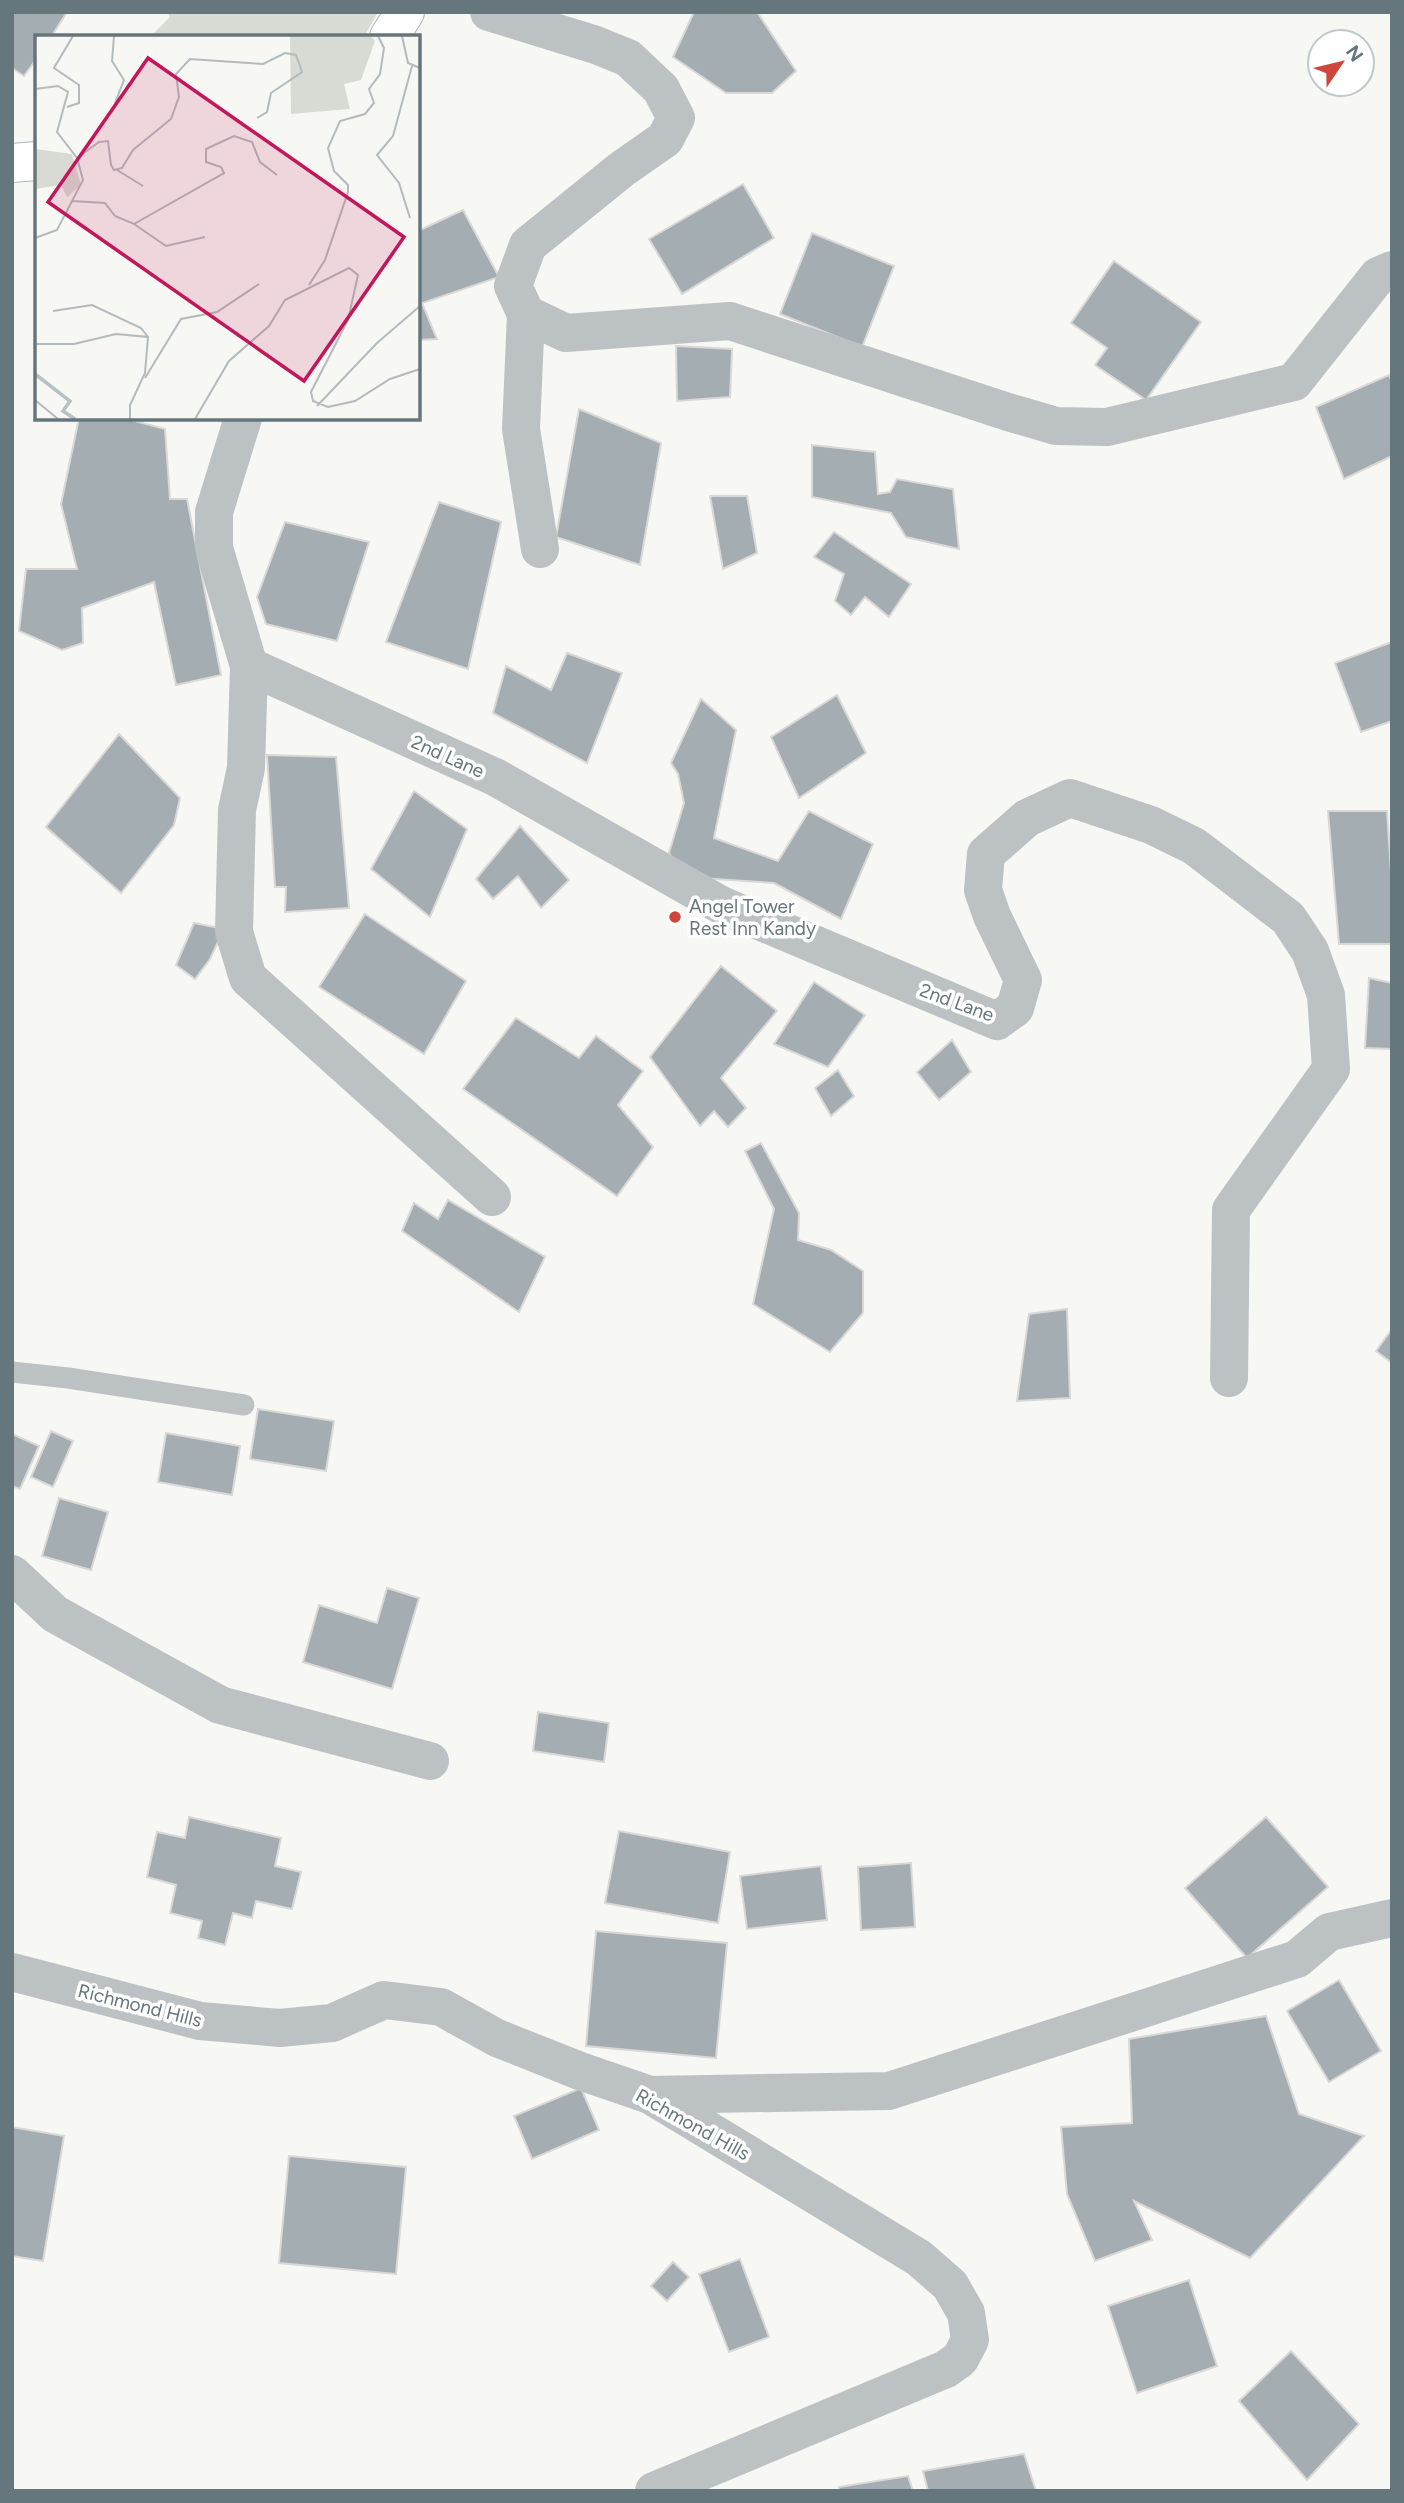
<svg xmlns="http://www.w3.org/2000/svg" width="1404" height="2503" font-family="Figtree,sans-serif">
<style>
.green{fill:#d8dbd4}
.building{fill:#a4adb1;stroke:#d9d8d7;stroke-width:2}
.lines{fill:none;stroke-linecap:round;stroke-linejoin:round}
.secondary-casing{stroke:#afb6b9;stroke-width:40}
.lane{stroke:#bcc2c4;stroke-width:21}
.street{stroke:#bcc2c4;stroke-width:38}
.secondary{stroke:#fff;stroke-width:38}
.poi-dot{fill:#d0463c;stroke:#fff;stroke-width:2.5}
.labels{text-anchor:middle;stroke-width:7;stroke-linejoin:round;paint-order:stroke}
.street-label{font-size:19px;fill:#65767c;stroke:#fff}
.poi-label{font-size:19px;fill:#65767c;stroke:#fff;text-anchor:start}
.inset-river{fill:none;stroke:#b5c2c4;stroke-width:3.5}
.inset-road{fill:none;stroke:#b4bbbd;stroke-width:2}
.view{fill:#c2185b;fill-opacity:0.15;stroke:#c2185b;stroke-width:3.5}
.inset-edge{fill:none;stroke:#65767c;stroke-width:3.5}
</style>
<rect width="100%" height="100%" fill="#f7f7f4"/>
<path class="green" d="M167,12H378L364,37H150L170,17Z"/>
<g class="building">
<path d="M12,12H67L51,37H37V58L24,76L12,68Z"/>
<path d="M694,12H757L796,71L772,93H726L673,57Z"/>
<path d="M743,184L774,238L682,294L649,239Z"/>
<path d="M463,210L499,277L422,303L437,339L418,340V231Z"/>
<path d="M812,233L894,266L862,347L780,314Z"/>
<path d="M1114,261L1201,322L1146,400L1095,365L1107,348L1071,323Z"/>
<path d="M676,346L732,349L730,397L677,401Z"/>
<path d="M1389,375L1392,382V456L1344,479L1316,407Z"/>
<path d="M579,409L661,443L640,565L556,537Z"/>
<path d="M79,418H124L165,429L170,499H187L221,675L176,685L154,582L82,608L83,643L62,650L19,631L26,569H77L61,504Z"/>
<path d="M812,445L875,452L878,494L890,492L897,479L953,489L959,549L906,537L891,513L812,497Z"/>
<path d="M710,496H747L757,553L723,569Z"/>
<path d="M439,502L501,522L468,669L386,642Z"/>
<path d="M285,522L369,542L337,641L266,624L257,597Z"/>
<path d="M834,532L911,584L889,617L865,597L851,615L835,601L844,574L814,557Z"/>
<path d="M1392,642V721L1361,732L1335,663Z"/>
<path d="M567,653L622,673L587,763L493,713L506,666L551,690Z"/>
<path d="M837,695L866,753L799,798L771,737Z"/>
<path d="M701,699L736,730L714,838L778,861L809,811L873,844L841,919L774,883L686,877L669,853L684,803L678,774L671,763Z"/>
<path d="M119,734L180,798L174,825L121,893L46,827Z"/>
<path d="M267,755L336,757L349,908L285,912L286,887H275Z"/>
<path d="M414,791L467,829L430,917L371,869Z"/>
<path d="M1328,811H1387L1392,887V944H1339Z"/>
<path d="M520,826L569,880L541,908L518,876L493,899L476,879Z"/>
<path d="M365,914L466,981L424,1054L319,987Z"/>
<path d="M194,923L224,929L210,959L195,979L176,965Z"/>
<path d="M721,966L777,1011L721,1078L746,1108L728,1127L714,1111L700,1126L650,1057Z"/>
<path d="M1369,978L1392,983V1049L1365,1048Z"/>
<path d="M814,982L865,1015L828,1067L774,1044Z"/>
<path d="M516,1018L579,1058L596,1036L643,1071L618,1105L653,1147L617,1196L463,1089Z"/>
<path d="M952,1040L971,1072L939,1100L917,1072Z"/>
<path d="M838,1070L854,1096L831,1116L815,1088Z"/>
<path d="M761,1143L799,1213L798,1240L831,1250L863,1271V1313L830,1352L753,1304L774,1209L745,1151Z"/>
<path d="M448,1200L545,1257L519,1312L402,1231L414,1203L438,1219Z"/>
<path d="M1067,1309L1070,1398L1017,1401L1029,1314Z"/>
<path d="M1392,1329V1363L1376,1351Z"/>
<path d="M258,1409L334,1421L326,1471L250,1459Z"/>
<path d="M51,1431L73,1441L53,1487L31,1477Z"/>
<path d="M166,1433L240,1446L232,1495L158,1482Z"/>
<path d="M12,1434L39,1446L20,1489L12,1486Z"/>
<path d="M59,1498L108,1512L91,1570L42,1556Z"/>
<path d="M387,1588L419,1598L392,1689L303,1662L319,1605L377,1623Z"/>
<path d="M538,1712L609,1723L604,1762L533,1751Z"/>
<path d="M189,1817L281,1838L275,1866L301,1872L292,1909L256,1901L252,1918L233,1913L225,1945L198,1938L202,1921L170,1913L176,1885L147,1877L157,1832L185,1838Z"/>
<path d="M1266,1817L1328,1887L1247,1958L1185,1888Z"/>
<path d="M619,1831L730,1852L718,1923L605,1903Z"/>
<path d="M911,1863L915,1927L861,1930L858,1867Z"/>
<path d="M821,1866L827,1920L747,1929L740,1876Z"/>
<path d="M596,1931L727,1943L716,2058L586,2046Z"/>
<path d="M1339,1980L1381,2051L1329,2082L1287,2011Z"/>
<path d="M1266,2016L1299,2114L1364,2136L1250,2258L1134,2201L1152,2240L1095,2261L1067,2194L1061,2127L1132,2123L1129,2039Z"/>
<path d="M581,2088L599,2130L532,2159L514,2116Z"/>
<path d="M12,2127L64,2136L43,2261L12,2256Z"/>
<path d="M289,2156L406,2167L396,2274L279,2263Z"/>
<path d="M740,2259L769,2337L729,2352L699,2274Z"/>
<path d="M673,2262L689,2277L667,2301L651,2286Z"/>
<path d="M1189,2280L1217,2366L1137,2393L1108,2306Z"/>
<path d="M1291,2351L1359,2424L1307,2480L1239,2401Z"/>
<path d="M1024,2454L1036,2491H928L923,2471Z"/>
<path d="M908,2476L913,2491H839V2487Z"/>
</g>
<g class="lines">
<g class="secondary-casing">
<g id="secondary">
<path d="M389,37L405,12"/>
<path d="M12,163L37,161"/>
</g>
</g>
<path class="lane" d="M12,1372L68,1378L244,1405"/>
<g class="street">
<path d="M489,12L596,45L628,58L661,89L676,118L665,139L622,169L528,245L513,286L526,314L566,333L730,321L1008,412L1056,426L1107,427L1294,382L1378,276L1392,270"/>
<path d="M526,314L521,429L540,549"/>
<path d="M243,418L214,512V548L249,666L495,777L721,905L997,1021L1015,1008L1023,980L992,916L983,890L986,854L1027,818L1070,798L1151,825L1194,846L1288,918L1310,951L1326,995L1331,1069L1231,1210L1229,1378"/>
<path d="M249,666L246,768L237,810L234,932L248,978L492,1197"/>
<path d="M12,1574L55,1614L220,1705L430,1761"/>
<path d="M12,1972L200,2021L280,2028L332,2023L384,2000L441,2007L497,2038L580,2071L650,2095L919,2258L950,2285L966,2313L970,2340L960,2359L946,2369L654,2491"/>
<path d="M650,2095L889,2091L1297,1959L1329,1932L1392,1918"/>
</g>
<use href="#secondary" class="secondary"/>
</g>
<circle class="poi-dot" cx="675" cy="917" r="7"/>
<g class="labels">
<g class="street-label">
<text transform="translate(448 756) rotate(24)" y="7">2nd Lane</text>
<text transform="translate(957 1002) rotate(20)" y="7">2nd Lane</text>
<text transform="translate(140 2005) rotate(14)" y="7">Richmond Hills</text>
<text transform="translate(693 2124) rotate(29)" y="7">Richmond Hills</text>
</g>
<g class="poi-label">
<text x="689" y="913">Angel Tower<tspan x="689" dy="22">Rest Inn Kandy</tspan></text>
</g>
</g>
<g transform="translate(35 35)">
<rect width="385" height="385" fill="#f7f7f4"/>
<path d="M255,1H336L340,6L326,45L309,49L315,74L256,79ZM0,114L37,119L46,150L32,162L26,150L0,154Z" fill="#d8dbd4"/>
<path class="inset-river" d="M0,339L35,366L28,376L40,384"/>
<path class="inset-road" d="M79,1L77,26L89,45L80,68M367,1L373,28L385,33M0,54L23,51L33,57L22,97L42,123L48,145L22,195L0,203M32,72L44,68V50L19,33L38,1M42,123L64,107L73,106L76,130L79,135L87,133L98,115L136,84L144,62L141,39L155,24L228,29L250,18L261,20L267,37L236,58L232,77L222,83M82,135L108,151M37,166L70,168L80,181L99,189L189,138L186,132L171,127V114L199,101L217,107L225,127L242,140M375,183L364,148L342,120L358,101L377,31M99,189L131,211L170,202M274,250L290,225L313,157V150L299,136L293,113L305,86L330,79L339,68L334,54L345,39L349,13L343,1M18,276L57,270L106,293L113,302M0,309H39L81,299L113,302L110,338L95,370V384M110,343L146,284L182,277L224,249M0,365L23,384M282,371L342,308L385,271M160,384L194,326L234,291L250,265L314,233L323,240L313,285L276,357L278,366L293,372L320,366L355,344L385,334"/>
<path class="view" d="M113,23L369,202L269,346L13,167Z"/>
<rect width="385" height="385" class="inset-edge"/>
</g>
<rect width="1404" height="2503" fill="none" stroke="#65767c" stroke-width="28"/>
<g transform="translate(1341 63) rotate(55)"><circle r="33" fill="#ffffff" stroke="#c1c8cb" stroke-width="2"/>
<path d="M0-5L12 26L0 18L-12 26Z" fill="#d0463c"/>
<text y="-10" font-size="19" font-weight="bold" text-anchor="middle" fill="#65767c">N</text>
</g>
</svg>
